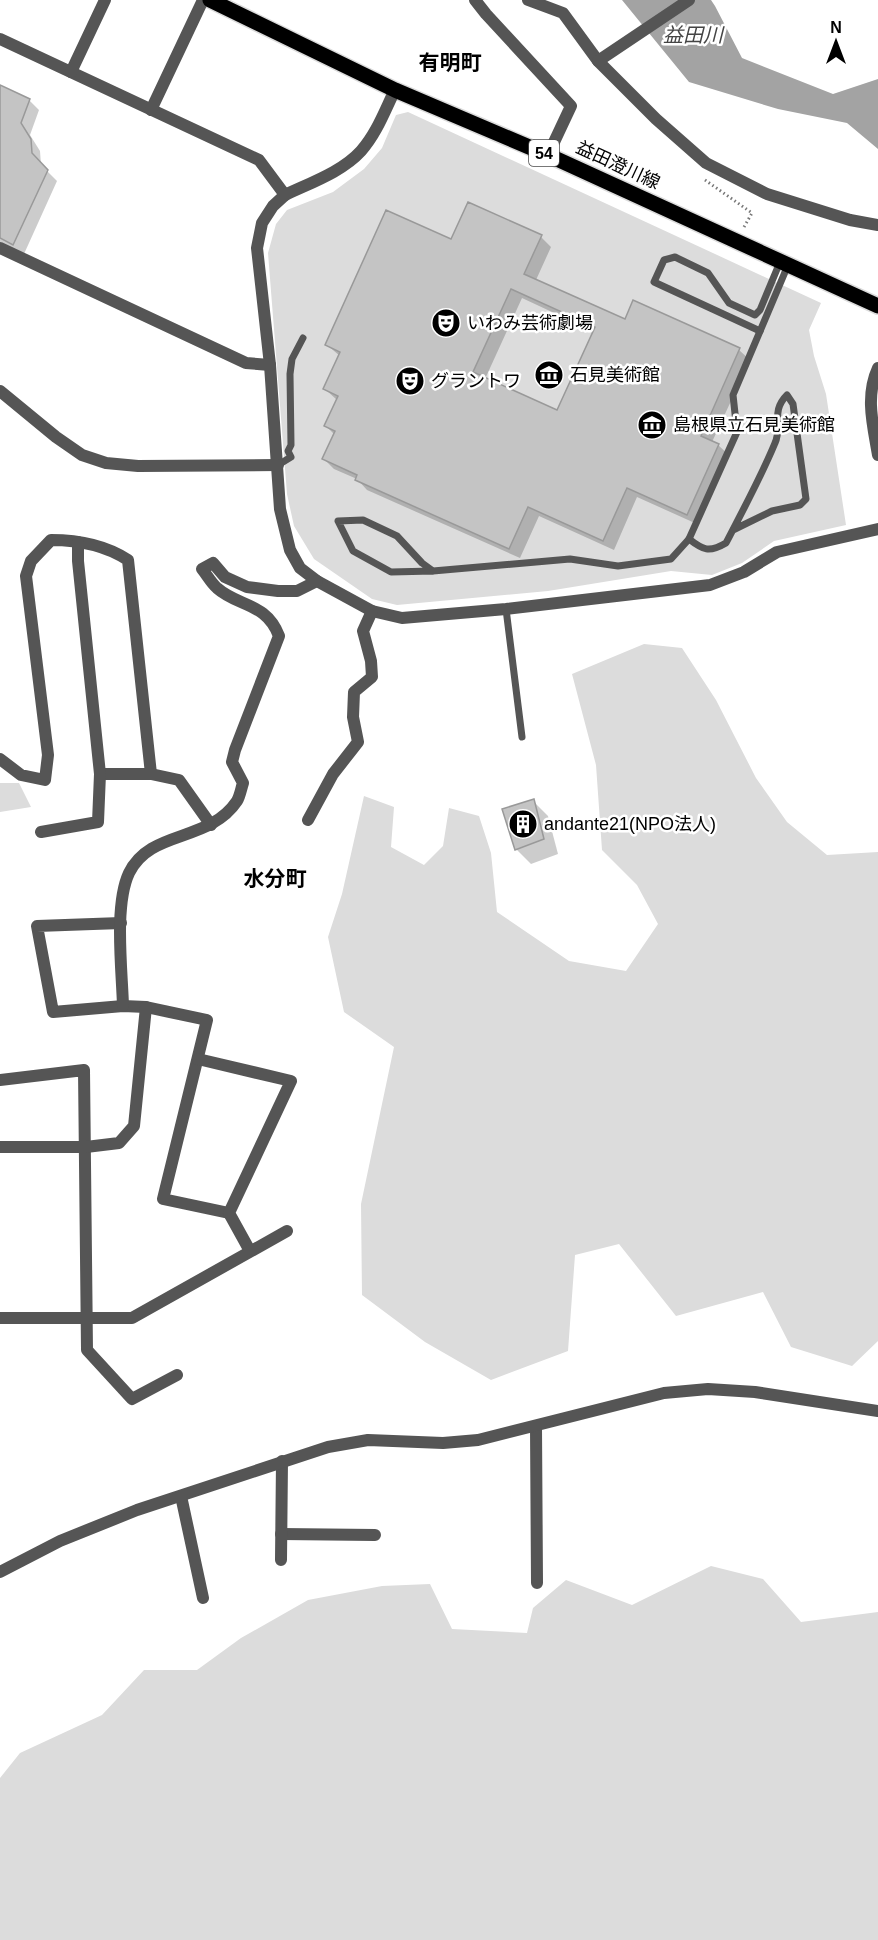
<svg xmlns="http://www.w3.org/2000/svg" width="878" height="1940" font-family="Helvetica,'Noto Sans JP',sans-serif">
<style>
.green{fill:#dcdcdc}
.water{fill:#a3a3a3}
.shadow{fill:#0003;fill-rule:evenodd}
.building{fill:#c4c4c4;stroke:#999;stroke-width:1.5;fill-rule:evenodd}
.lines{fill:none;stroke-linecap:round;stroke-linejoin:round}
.primary-casing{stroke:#dbdbdb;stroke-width:18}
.path{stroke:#777;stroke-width:3;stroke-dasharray:1.5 3;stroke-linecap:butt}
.service{stroke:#555;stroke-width:7}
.minor{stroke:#555;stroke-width:12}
.tertiary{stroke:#555;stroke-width:12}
.primary{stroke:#000;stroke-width:15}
.labels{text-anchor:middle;stroke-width:5;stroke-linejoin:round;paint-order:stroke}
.shield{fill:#fff;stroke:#4c4c4c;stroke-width:1.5}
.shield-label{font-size:16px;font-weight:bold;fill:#000}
.street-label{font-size:18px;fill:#000;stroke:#fff}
.poi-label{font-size:18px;fill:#000;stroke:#fff;text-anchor:start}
.water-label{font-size:20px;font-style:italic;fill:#444;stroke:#fff}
.quarter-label{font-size:21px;font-weight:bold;fill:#000;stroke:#fff}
</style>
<rect width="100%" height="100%" fill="#fff"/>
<g class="green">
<path d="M408,112L821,303L809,330L814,356L826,394L846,525L774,541L742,563L712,575L671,571L548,591L397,605L372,599L314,559L294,526L287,494L268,253L276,224L287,210L333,192L364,169L382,148L396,115Z"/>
<path d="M644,644L682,648L716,700L756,778L787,822L827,855L878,852V1341L852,1366L791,1347L763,1292L676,1316L619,1244L575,1255L568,1351L491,1380L425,1342L362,1295L361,1204L394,1047L344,1012L328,937L342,894L364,796L394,807L391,847L424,865L443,846L449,808L479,816L491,853L497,912L569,961L626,971L658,924L637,885L602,850L596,765L572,674Z"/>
<path d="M0,783H19L31,807L0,812Z"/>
<path d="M711,1566L763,1579L801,1622L878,1612V1940H0V1778L20,1753L102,1715L144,1670H197L241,1638L308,1600L382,1586L430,1584L452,1629L527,1633L533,1608L566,1580L632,1605Z"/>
</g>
<path class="water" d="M622,0H711L715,6L742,58L833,94L878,79V149L847,123L778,109L689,82Z"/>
<g class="shadow">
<path d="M0,87L29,100L39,110L30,135L40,151L41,165L57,181L24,254L0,243Z"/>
<path d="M541,237L551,247L536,280L625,321L634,302L739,350L750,360L712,442L718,445L729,455L697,524L637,497L614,550L539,516L520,558L367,490L357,479L334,469L324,459L335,435L326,426L337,400L325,389L340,356L327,345L452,241ZM522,298L595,332L558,412L485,379Z"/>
<path d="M533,801L548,816L558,854L531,864L516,849Z"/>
</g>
<g class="building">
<path d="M0,85L30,99L21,123L31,139L32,153L48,170L13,245L0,238Z"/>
<path d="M468,202L542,235L524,274L625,319L633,300L740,348L701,436L719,444L687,515L627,488L603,541L528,507L509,549L355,480L357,475L322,459L335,431L324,426L338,396L323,389L340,352L325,345L386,210L451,239ZM511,289L595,327L557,410L473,372Z"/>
<path d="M534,799L544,839L515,850L502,809Z"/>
</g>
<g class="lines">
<g class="primary-casing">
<path id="primary" d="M210,0L395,90L548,155L878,306"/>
</g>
<path class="path" d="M705,180L752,213L744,227"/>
<g class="service">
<path d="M760,331L654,282L664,260L675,257L708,273L729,303L755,315L760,310L780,262"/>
<path d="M278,465L291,457L288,451L291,445L290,374L292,359L303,338"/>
<path d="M689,539C703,550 709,553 726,543C743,510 761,477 775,443C783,425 770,412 787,395L793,404L806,499L800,505L772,511L733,530"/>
<path d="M433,571L422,563L397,536L363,520L338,521L353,551L391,572L433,571L570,559L618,566L671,559L689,539L737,432L733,395L788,265"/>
<path d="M506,609L522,737"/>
</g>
<g class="minor">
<path d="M475,0L486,14L571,106L548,155"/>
<path d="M528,0L563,13L598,61L656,119L706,163L767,194L850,220L878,225"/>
<path d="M0,39L259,160L285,195L273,206L262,223L257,248L270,365L280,509L290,550L300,568L317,581L372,611L402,618L506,609L710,585L744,572L777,552L878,529"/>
<path d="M598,61L689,0"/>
<path d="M151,110L203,0"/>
<path d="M285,195C310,183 342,172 361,151C377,133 385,110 395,90"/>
<path d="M0,248L246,363L270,365"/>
<path d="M878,368C865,396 873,425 878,455"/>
<path d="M0,391L56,437L82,455L106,463L138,466L278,465"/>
<path d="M0,759L21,775L45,780L48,755L26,576L31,561L51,540C78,540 105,545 128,560L151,774"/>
<path d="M100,774H151L179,780L211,825"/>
<path d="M308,820L333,774L358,742L353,717L354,692L372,677L371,661L363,631L372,611"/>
<path d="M41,832L98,822L100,774L78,561V542"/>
<path d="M121,923L37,926L53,1012L123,1006L146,1007L207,1020L163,1199L229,1213"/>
<path d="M123,1006C122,970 114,905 129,873C150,829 209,843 237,801C240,796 241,789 243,783L232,762L235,750L279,636C266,602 238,607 217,588C211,583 207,575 202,569L213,563L225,577L247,587L278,591H297L317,581"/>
<path d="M198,1059L291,1081L229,1213L250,1251"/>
<path d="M0,1080L84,1070L87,1350L132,1399L177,1375"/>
<path d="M0,1147H86L119,1143L134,1126L146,1007"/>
<path d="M0,1318H132L287,1231"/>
<path d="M536,1427L537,1583"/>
<path d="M181,1496L203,1598"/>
<path d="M281,1534L375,1535"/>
<path d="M281,1560L282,1461"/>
<path d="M0,1572L60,1541L137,1510L328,1447L368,1440L443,1443L478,1440L664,1393L708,1389L755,1392L878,1411"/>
</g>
<path class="tertiary" d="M71,72L105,0"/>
<use href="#primary" class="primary"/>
</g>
<defs>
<g id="theatre-disc" transform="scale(1.5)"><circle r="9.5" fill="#000" stroke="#fff"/><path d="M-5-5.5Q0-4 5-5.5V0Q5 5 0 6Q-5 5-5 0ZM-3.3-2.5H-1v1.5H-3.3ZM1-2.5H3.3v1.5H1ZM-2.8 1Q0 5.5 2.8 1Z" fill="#fff"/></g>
<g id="museum-disc" transform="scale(1.5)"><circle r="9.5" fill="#000" stroke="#fff"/><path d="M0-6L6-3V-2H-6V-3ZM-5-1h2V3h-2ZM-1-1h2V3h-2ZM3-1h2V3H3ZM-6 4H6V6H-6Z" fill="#fff"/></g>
<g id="building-disc" transform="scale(1.5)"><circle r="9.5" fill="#000" stroke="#fff"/><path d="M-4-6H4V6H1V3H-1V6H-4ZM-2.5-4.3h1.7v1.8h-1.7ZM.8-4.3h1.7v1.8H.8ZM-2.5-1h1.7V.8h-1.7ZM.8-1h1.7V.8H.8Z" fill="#fff"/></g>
</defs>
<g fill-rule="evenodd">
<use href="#theatre-disc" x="446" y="323"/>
<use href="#museum-disc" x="549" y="375"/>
<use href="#theatre-disc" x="410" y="381"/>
<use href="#museum-disc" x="652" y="425"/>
<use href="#building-disc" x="523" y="824"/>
</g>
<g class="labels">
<rect class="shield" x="529" y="140" width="30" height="26" rx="4.5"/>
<g class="shield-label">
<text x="544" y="159">54</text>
</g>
<g class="street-label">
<text transform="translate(618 165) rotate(25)" y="6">益田澄川線</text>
</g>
<g class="poi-label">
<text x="467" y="329">いわみ芸術劇場</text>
<text x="570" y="381">石見美術館</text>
<text x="431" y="387">グラントワ</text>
<text x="673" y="431">島根県立石見美術館</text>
<text x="544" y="830">andante21(NPO法人)</text>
</g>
<g class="water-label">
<text x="693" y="42">益田川</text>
</g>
<g class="quarter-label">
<text x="450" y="70">有明町</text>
<text x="275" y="886">水分町</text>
</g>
</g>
<g transform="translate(836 42)" stroke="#ffffff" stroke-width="4.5" paint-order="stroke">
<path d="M0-4.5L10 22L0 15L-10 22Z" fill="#000000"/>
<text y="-9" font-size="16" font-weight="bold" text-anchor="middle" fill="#000000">N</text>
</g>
</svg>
